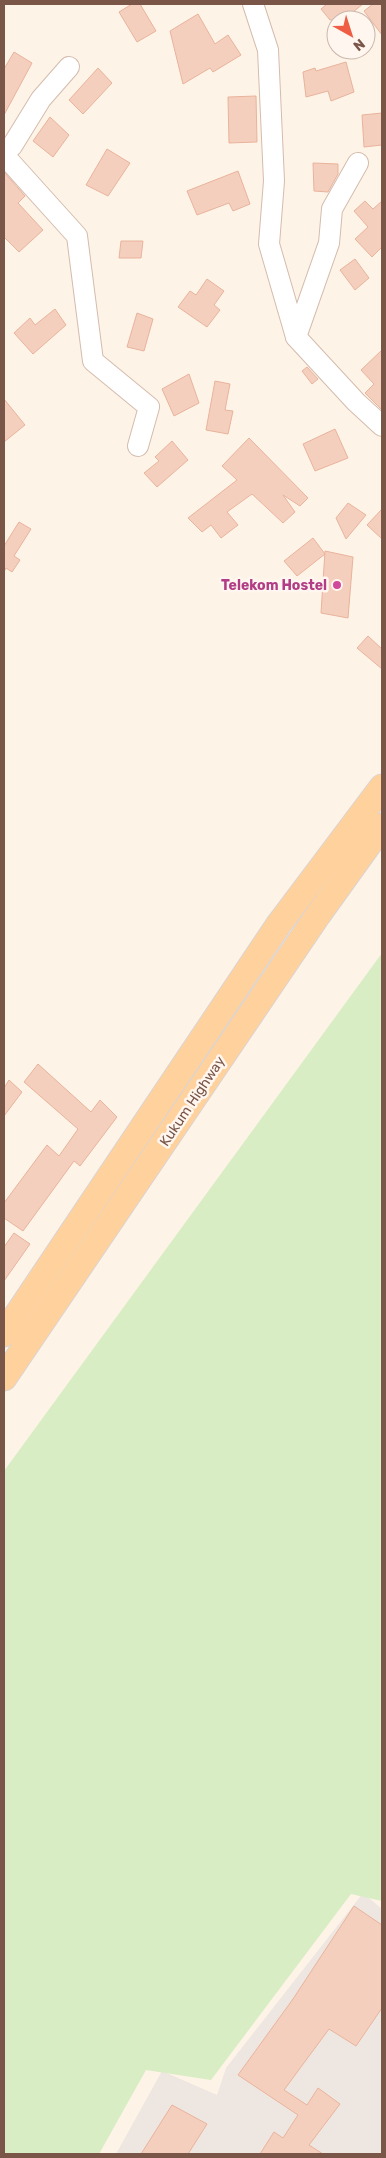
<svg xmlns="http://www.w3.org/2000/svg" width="386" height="2158" font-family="Rubik,sans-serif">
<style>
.industrial{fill:#eee6e1}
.green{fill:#d8edc4}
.building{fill:#f5cfbd;stroke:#e9b39c}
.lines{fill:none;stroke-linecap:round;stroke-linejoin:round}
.minor-casing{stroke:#d4bcae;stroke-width:22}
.major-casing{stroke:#dcd3d0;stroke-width:27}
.minor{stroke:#fff;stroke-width:20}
.major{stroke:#ffd29d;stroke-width:25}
.hotel-dot{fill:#d1479c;stroke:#fff7ef;stroke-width:2}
.labels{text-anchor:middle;stroke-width:5;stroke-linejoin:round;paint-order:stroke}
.hotel-label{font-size:14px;font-weight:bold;fill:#b23c85;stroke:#fff7ef;text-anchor:end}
.street-label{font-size:14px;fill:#7a5649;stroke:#fff7ef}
</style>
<rect width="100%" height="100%" fill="#fef3e7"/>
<path class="industrial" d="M363,1893L382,1909V2154H116L162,2071L217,2095L226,2068Z"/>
<path class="green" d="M382,953V1901L351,1894L211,2080L146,2070L99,2154H4V1471Z"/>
<g class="building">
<path d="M132,4H140L156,31L137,42L119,12Z"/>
<path d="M327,4H363L343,20H330L321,9Z"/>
<path d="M373,4H382V35L364,11Z"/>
<path d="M198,14L215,44L228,35L241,55L213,72L210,68L183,84L170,31Z"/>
<path d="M14,52L32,63L4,115V69Z"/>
<path d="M346,62L354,92L331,101L328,91L306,97L303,72L315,68L316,71Z"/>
<path d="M98,68L112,83L83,114L69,100Z"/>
<path d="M256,96L257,142L229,143L228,97Z"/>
<path d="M382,113V145L364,147L362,115Z"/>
<path d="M50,117L69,135L53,157L33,141Z"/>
<path d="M107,149L130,163L108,196L86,185Z"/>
<path d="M313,163L338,164V174L328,192L314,191Z"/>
<path d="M238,171L250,204L233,211L229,203L197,215L187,191Z"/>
<path d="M4,172L25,196L18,203L43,230L19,252L4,237Z"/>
<path d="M365,201L373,209L382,201V247L372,257L355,239L368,227L354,211Z"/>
<path d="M121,241H143L141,258H119Z"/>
<path d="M355,259L369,278L355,290L340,270Z"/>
<path d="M207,279L224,291L214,305L220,310L207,327L178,307L190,291L196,295Z"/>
<path d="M55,309L66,325L33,354L14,333L30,318L35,325Z"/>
<path d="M137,313L153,319L144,351L127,347Z"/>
<path d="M382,350V410L365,393L374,384L361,370Z"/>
<path d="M307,367L318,379L312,384L302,371Z"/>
<path d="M189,374L199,403L174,416L162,389Z"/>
<path d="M215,381L230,384L225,410L233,411L228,434L206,430Z"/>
<path d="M4,399L25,425L4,442Z"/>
<path d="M335,429L348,458L315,471L303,444Z"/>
<path d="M249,438L308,498L300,506L283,495L295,512L283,523L252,494L227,512L238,525L221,538L211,525L202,532L188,518L237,480L222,466Z"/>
<path d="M172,441L188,460L157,487L144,473L159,461L155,457Z"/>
<path d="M348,503L366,515L346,539L336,518Z"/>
<path d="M382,509V539L367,525Z"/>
<path d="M19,522L31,529L14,556L20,560L12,572L6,568L4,572V546Z"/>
<path d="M313,538L325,554L297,576L284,561Z"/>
<path d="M325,551L353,557L348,618L321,613Z"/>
<path d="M368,636L382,649V669L357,648Z"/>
<path d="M38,1064L91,1112L100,1100L117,1117L80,1166L74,1161L23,1231L4,1218V1203L47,1145L59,1156L78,1129L24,1082Z"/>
<path d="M9,1080L22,1092L4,1116V1088Z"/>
<path d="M14,1233L30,1244L4,1281V1247Z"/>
<path d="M354,1906L382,1925V2008L356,2046L329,2029L284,2090L307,2105L318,2088L340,2104L309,2145L323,2154H260L274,2132L283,2138L298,2115L238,2075L293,1999Z"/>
<path d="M172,2105L207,2124L188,2154H141Z"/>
</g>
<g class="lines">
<g class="minor-casing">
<g id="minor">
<path d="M253,4L268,50L274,181L269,244L296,337"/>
<path d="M4,154L12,146L41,99L69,67"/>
<path d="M4,155L77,236L93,361L149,407L138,446"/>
<path d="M358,163L332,209L329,243L296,337L356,402L382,426"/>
</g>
</g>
<g class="major-casing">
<g id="major">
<path d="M4,1334L279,924L382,787"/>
<path d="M4,1378L318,915L382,826"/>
</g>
</g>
<use href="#minor" class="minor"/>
<use href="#major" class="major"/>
</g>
<circle class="hotel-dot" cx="337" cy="585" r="5"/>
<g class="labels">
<g class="hotel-label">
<text x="327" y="590">Telekom Hostel</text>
</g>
<g class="street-label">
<text transform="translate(192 1101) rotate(-56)" y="5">Kukum Highway</text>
</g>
</g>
<rect width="386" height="2158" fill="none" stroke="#7a5649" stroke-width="10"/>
<g transform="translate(351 35) rotate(141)"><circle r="24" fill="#fff7ef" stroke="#cab7ad"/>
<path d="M0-4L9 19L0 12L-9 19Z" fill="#ef5d45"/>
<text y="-8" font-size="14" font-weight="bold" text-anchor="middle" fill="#7a5649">N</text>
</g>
</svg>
